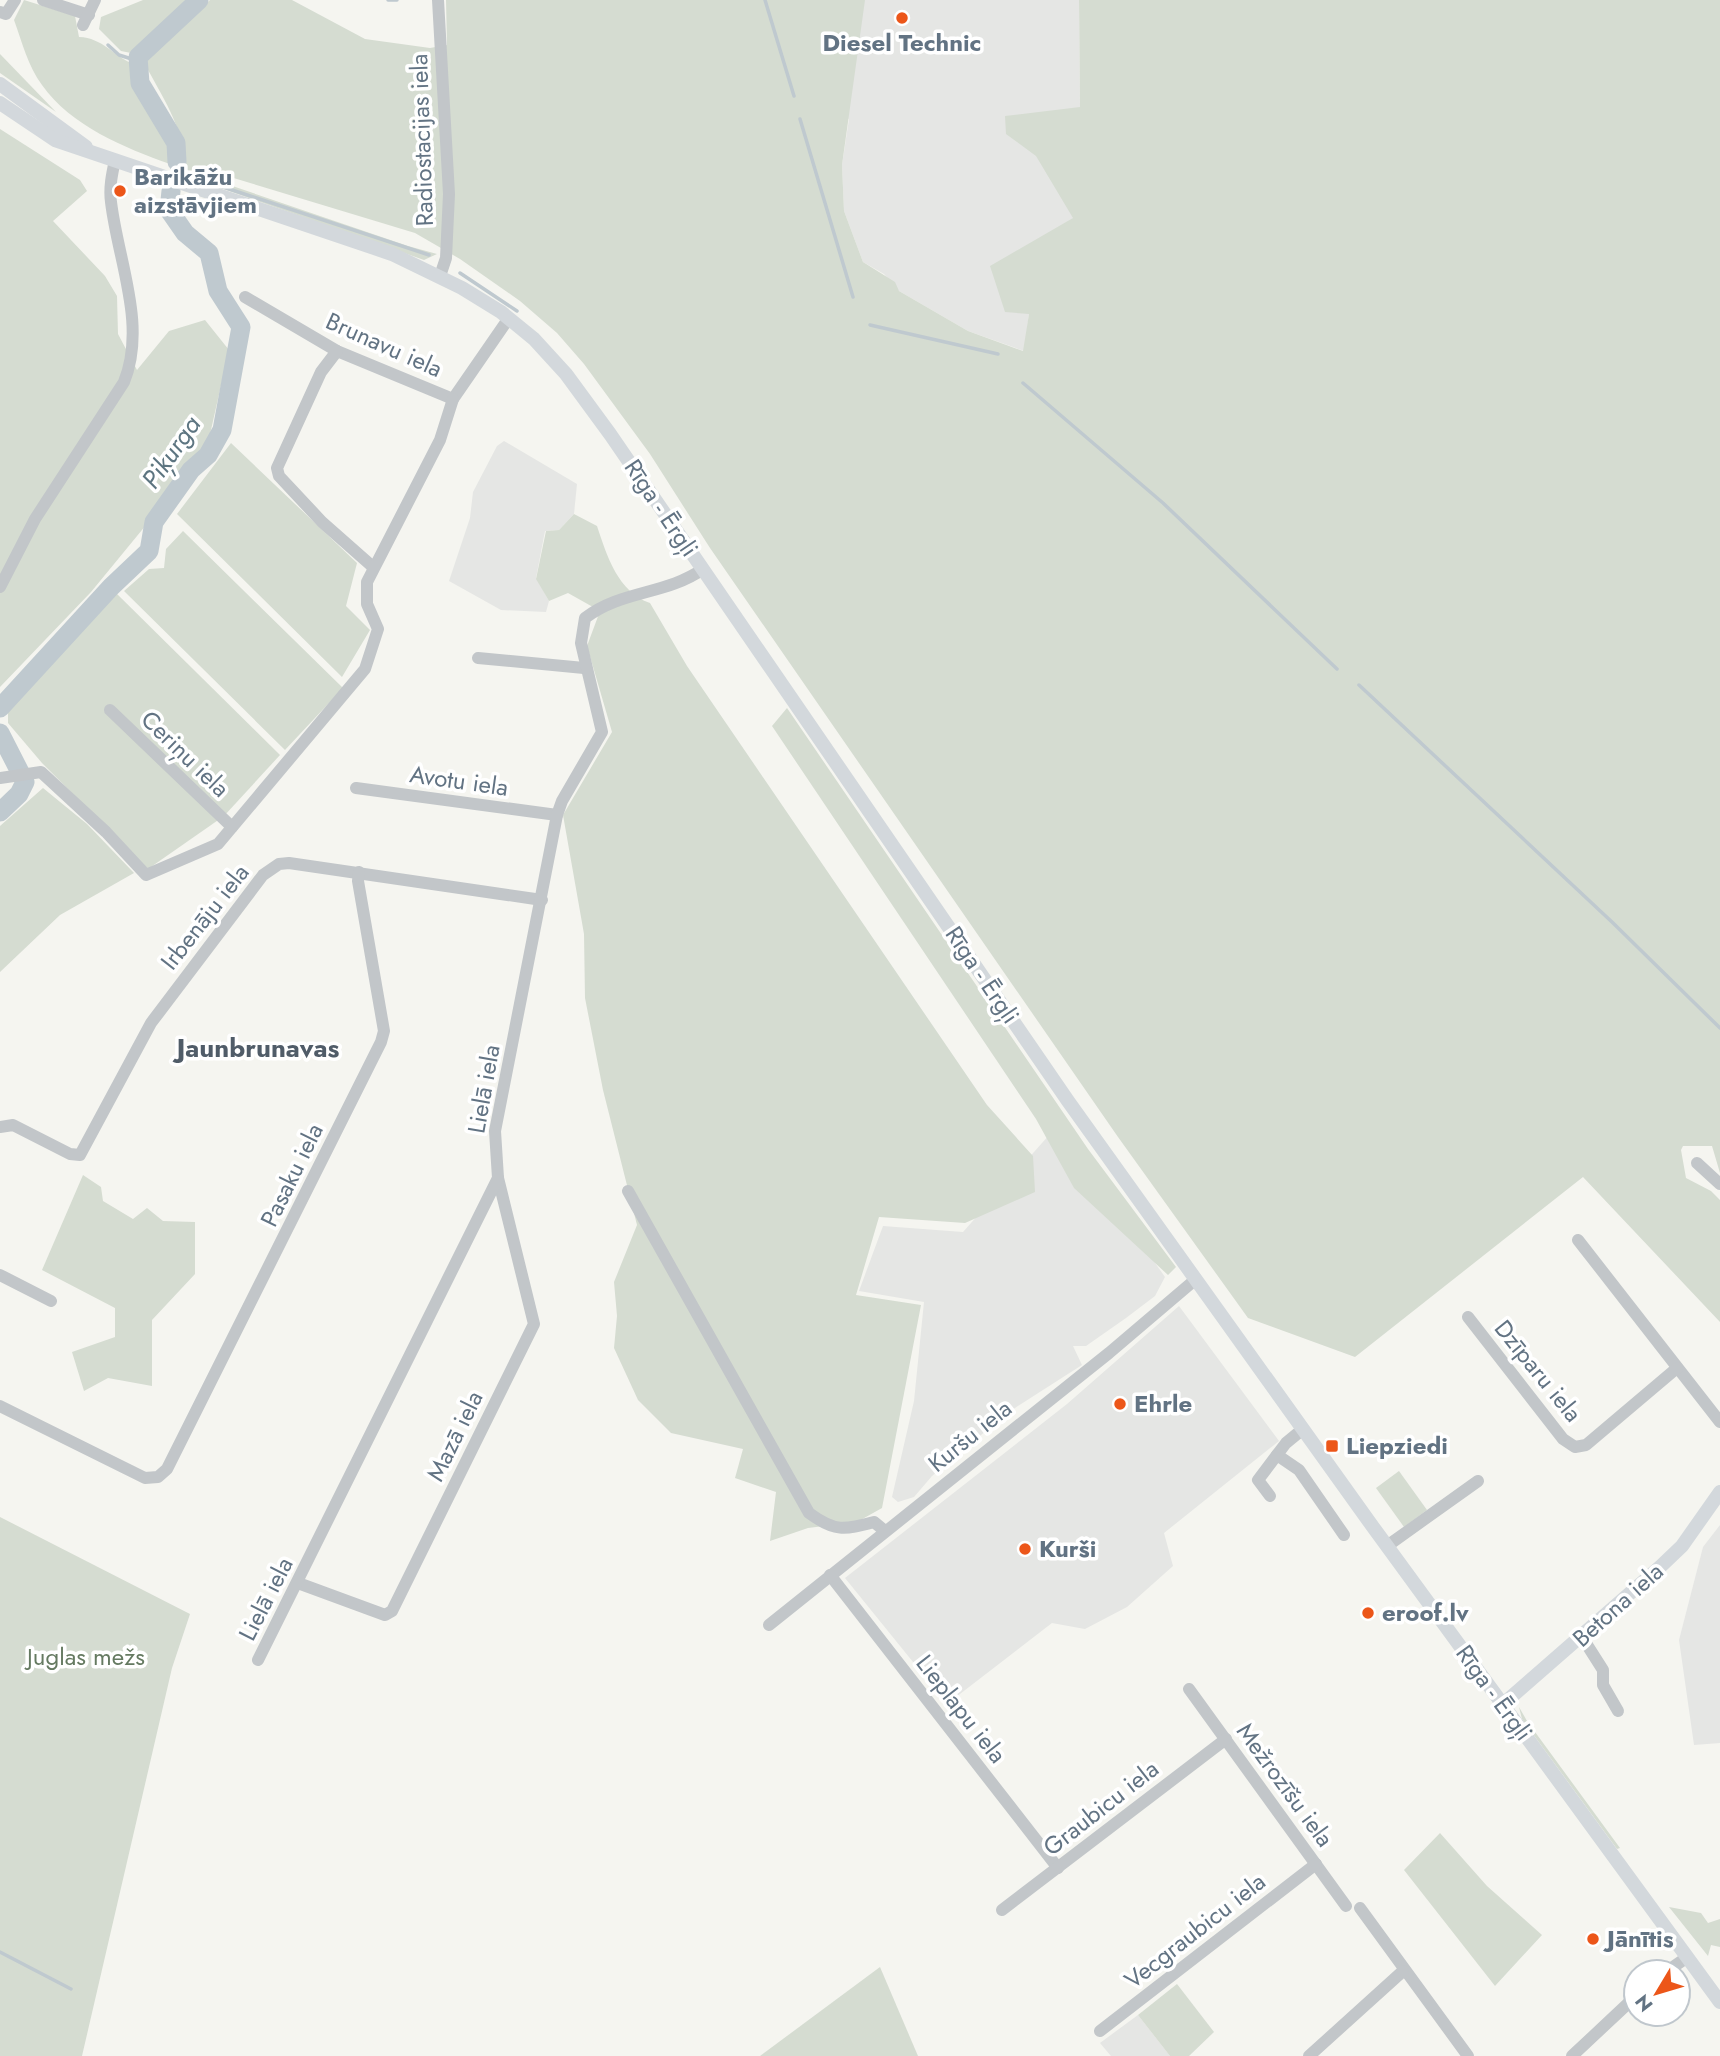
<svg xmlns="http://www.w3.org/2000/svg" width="1720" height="2056" font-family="Jost,sans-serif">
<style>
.built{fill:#e5e6e4}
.green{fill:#d5dcd1}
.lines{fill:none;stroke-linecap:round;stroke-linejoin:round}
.stream{stroke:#bfc9cf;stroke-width:3.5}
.river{stroke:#bfc9cf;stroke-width:19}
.minor{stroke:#c2c6c9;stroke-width:12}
.major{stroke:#d3d8dc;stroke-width:14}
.poi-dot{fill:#ec5619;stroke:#fff;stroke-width:2.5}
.labels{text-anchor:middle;stroke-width:7;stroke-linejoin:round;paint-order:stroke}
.poi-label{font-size:24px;font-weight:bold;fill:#627383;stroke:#fff;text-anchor:start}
.street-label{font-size:24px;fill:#627383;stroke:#fff}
.park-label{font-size:24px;fill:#657a61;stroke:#fff}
.water-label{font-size:26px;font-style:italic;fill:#5d7581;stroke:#fff}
.neighbourhood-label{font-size:26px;font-weight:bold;fill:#505c68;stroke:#fff}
</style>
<rect width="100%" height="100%" fill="#f5f5f0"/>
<g class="built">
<path d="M859,0H1079L1080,107L1073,218L1029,314L1024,351L968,331L899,291L884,274L863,262L844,211L842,165L849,119L837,117Z"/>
<path d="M504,441L577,484L574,514L559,530L545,531L536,578L549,601L546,612L501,610L449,581L470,518L473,492L497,446Z"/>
<path d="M1058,1125L1165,1277L1155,1296L1126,1318L1086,1346H1073L1082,1365L1001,1417H991L986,1421L987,1430L932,1476L914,1497L898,1502L892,1497L914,1401L924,1302L859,1291L883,1226L963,1232Z"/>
<path d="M1179,1306L1279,1441L1164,1533L1173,1566L1127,1607L1085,1629L1052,1623L947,1704L845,1578L1067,1404Z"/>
<path d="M1720,1525V1743L1694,1745L1679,1640L1703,1547Z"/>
<path d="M1138,2015L1170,2056H1111L1100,2043Z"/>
</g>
<g class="green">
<path d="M24,0L75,16L79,37C103,38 112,55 133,64L137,84L173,153L170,164C125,148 71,126 42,85C28,66 22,42 14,20Z"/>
<path d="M143,0H189L131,53L121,51L99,29L101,17Z"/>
<path d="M210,0H292L365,39L430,48L447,45L446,0H865L842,165L844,211L863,262L895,282L899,291L968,331L1023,351L1029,314L1005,312L990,266L1073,218L1036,156L1006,134L1005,116L1080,107L1079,0H1720V1173L1712,1146H1683L1681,1150L1686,1178L1711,1191L1720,1200V1322L1583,1177L1355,1357L1248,1318L1118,1137L710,548L650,454L584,364L557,333L520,301L460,259L415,233L207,170L192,172L180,168C192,138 157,89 144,62Z"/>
<path d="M0,54L56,112L0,73Z"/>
<path d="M0,129L80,180L87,191L53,221L105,276L117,296L118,334L137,370L169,331L205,320L229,350L206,452L91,592L0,687Z"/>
<path d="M203,176L408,246L437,254L424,260L195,179Z"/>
<path d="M231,443L357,563L346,606L370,630L342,677L177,514Z"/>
<path d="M574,514L597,526C607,556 618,592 650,603L687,666L987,1105L1033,1156L1035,1192L965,1223L879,1217L856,1295L921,1305L882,1508L857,1522L808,1528L770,1541L776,1492L735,1478L743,1449L671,1433L638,1400L614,1348L617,1316L614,1282L637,1225L603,1090L585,998L584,934L563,815L612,732L587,646L600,611L568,593L549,601L536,579L546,531L559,530Z"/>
<path d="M183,531L343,688L285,750L124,591L149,569L164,568L166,549Z"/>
<path d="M114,591L280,755L224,816L148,869L42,763L8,723V708Z"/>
<path d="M787,708L1088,1149L1176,1267L1168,1275L1074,1188L1036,1119L772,726Z"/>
<path d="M43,788L87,824L134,873L60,915L0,972V826Z"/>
<path d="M83,1175L101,1187L103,1201L133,1219L147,1208L163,1221L195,1222V1274L152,1320V1386L108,1378L84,1391L72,1352L115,1337V1308L42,1270Z"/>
<path d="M1399,1471L1427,1510L1404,1527L1376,1488Z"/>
<path d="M0,1517L190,1614L172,1668L82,2056H0Z"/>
<path d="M1519,1707L1527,1721L1620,1848L1617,1849L1522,1719Z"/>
<path d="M1440,1833L1487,1886L1542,1935L1495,1986L1404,1870Z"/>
<path d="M1669,1907L1701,1913L1708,1923L1720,1919V1947L1711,1945L1708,1956Z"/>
<path d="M880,1967L918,2056H760Z"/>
<path d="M1177,1984L1214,2032L1189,2056H1170L1138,2015Z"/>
</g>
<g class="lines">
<g class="stream">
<path d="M388,0H397"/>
<path d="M765,0L794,96"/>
<path d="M108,45L119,55L138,61"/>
<path d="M800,119L853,297"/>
<path d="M199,179L429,255"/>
<path d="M460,273L517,311"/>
<path d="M870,325L998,354"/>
<path d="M1023,383L1163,503L1337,669"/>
<path d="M1359,685L1612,922L1720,1028"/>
<path d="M0,1952L71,1989"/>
</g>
<g class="river">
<path d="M177,162L176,143L140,83L138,57L199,0"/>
<path d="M0,708L111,587L149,551L154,522L191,470L208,455L222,430L241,327L218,291L209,253L185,233L169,210L171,191"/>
<path d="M0,733L25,782L19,794L0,812"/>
</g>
<g class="minor">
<path d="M43,0L89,15"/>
<path d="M438,0L449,194L446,258L440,276"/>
<path d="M0,12L6,14L15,0"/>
<path d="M83,25L95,0"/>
<path d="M245,297L337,351L453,399L509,318"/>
<path d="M337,351L321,372L277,468L279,476L322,522L373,567"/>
<path d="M0,587L35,519L124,382C147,325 118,261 111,202C109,188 112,174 115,160"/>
<path d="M478,658L584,668"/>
<path d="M110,710L232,827"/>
<path d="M0,778L41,772L106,832L146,875L218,844L365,669L378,629L367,604V582L440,440L453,399"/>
<path d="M356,788L557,815"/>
<path d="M0,1127L13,1125L70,1154L80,1155L151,1023L263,875L279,864L289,863L542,900"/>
<path d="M1697,1163L1720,1184"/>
<path d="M628,1191L809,1513C835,1532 844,1530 874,1522L885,1531"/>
<path d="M1578,1240L1720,1422"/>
<path d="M0,1275L51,1301"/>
<path d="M1468,1317L1563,1439L1575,1447L1586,1445L1677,1368"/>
<path d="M0,1406L145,1478L158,1477L167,1469L381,1042L384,1031L358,881L359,872"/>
<path d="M1277,1455L1299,1470L1344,1535"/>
<path d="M1270,1496L1258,1480L1286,1443L1303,1429"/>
<path d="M1387,1546L1478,1481"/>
<path d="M830,1575L1058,1868"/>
<path d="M298,1583L385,1615L392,1611L534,1324L498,1178"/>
<path d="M769,1625L1109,1353L1196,1279"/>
<path d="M1582,1637L1603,1670V1685L1618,1711"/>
<path d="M258,1660L498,1178L495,1131L557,815L562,801L602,732L581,643L585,618C621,590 666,595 703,569"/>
<path d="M1189,1689L1346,1906"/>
<path d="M1360,1908L1468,2056"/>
<path d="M1002,1910L1226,1739"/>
<path d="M1666,1972L1686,1958"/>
<path d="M1100,2031L1316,1864"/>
<path d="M1309,2056L1403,1971"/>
<path d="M1572,2056L1636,1996"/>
</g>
<g class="major">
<path d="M0,84L86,147"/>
<path d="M0,103L55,140L392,254L462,288L501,312L534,339L566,374L610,434L1068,1101L1373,1527L1720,2002"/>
<path d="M1502,1705L1660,1567L1682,1546L1720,1492"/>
</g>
</g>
<g class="poi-dot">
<circle cx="902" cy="18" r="7"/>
<circle cx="120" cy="191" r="7"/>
<circle cx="1120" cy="1404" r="7"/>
<rect x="1325" y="1439" width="14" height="14" rx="3.5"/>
<circle cx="1025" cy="1549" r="7"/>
<circle cx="1368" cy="1613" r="7"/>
<circle cx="1593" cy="1939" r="7"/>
</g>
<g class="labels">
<g class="poi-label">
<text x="902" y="51" text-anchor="middle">Diesel Technic</text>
<text x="134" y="185">Barikāžu<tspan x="134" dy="28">aizstāvjiem</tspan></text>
<text x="1134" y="1412">Ehrle</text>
<text x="1346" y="1454">Liepziedi</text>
<text x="1039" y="1557">Kurši</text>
<text x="1382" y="1621">eroof.lv</text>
<text x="1607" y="1947">Jānītis</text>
</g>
<g class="street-label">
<text transform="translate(422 140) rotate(-92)" y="8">Radiostacijas iela</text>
<text transform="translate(384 345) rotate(24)" y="8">Brunavu iela</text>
<text transform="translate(661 508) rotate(56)" y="8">Rīga - Ērgļi</text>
<text transform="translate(185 754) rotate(44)" y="8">Ceriņu iela</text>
<text transform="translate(459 781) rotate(8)" y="8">Avotu iela</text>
<text transform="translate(205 917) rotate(-52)" y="8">Irbenāju iela</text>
<text transform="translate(982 975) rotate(56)" y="8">Rīga - Ērgļi</text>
<text transform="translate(484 1089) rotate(-80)" y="8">Lielā iela</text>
<text transform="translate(292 1175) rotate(-64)" y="8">Pasaku iela</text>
<text transform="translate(1538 1371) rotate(51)" y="8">Dzīparu iela</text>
<text transform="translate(455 1436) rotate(-64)" y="8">Mazā iela</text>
<text transform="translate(970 1436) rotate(-39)" y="8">Kuršu iela</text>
<text transform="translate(266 1599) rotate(-63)" y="8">Lielā iela</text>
<text transform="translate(1618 1605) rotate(-42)" y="8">Betona iela</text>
<text transform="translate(1494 1693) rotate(54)" y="8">Rīga - Ērgļi</text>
<text transform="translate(961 1709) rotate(52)" y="8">Lieplapu iela</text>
<text transform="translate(1285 1785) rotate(54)" y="8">Mežrozīšu iela</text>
<text transform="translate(1101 1808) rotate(-38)" y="8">Graubicu iela</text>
<text transform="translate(1195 1931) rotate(-38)" y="8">Vecgraubicu iela</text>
</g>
<g class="park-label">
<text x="86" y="1665">Juglas mežs</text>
</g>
<g class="water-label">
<text transform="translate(171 452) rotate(-55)" y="9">Piķurga</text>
</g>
<g class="neighbourhood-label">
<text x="258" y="1057">Jaunbrunavas</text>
</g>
</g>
<g transform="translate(1657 1993) rotate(232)"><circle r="33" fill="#ffffff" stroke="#c0c7cd" stroke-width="2"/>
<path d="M0-5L12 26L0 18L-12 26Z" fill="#ec5619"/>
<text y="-10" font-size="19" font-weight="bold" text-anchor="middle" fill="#627383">N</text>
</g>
</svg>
